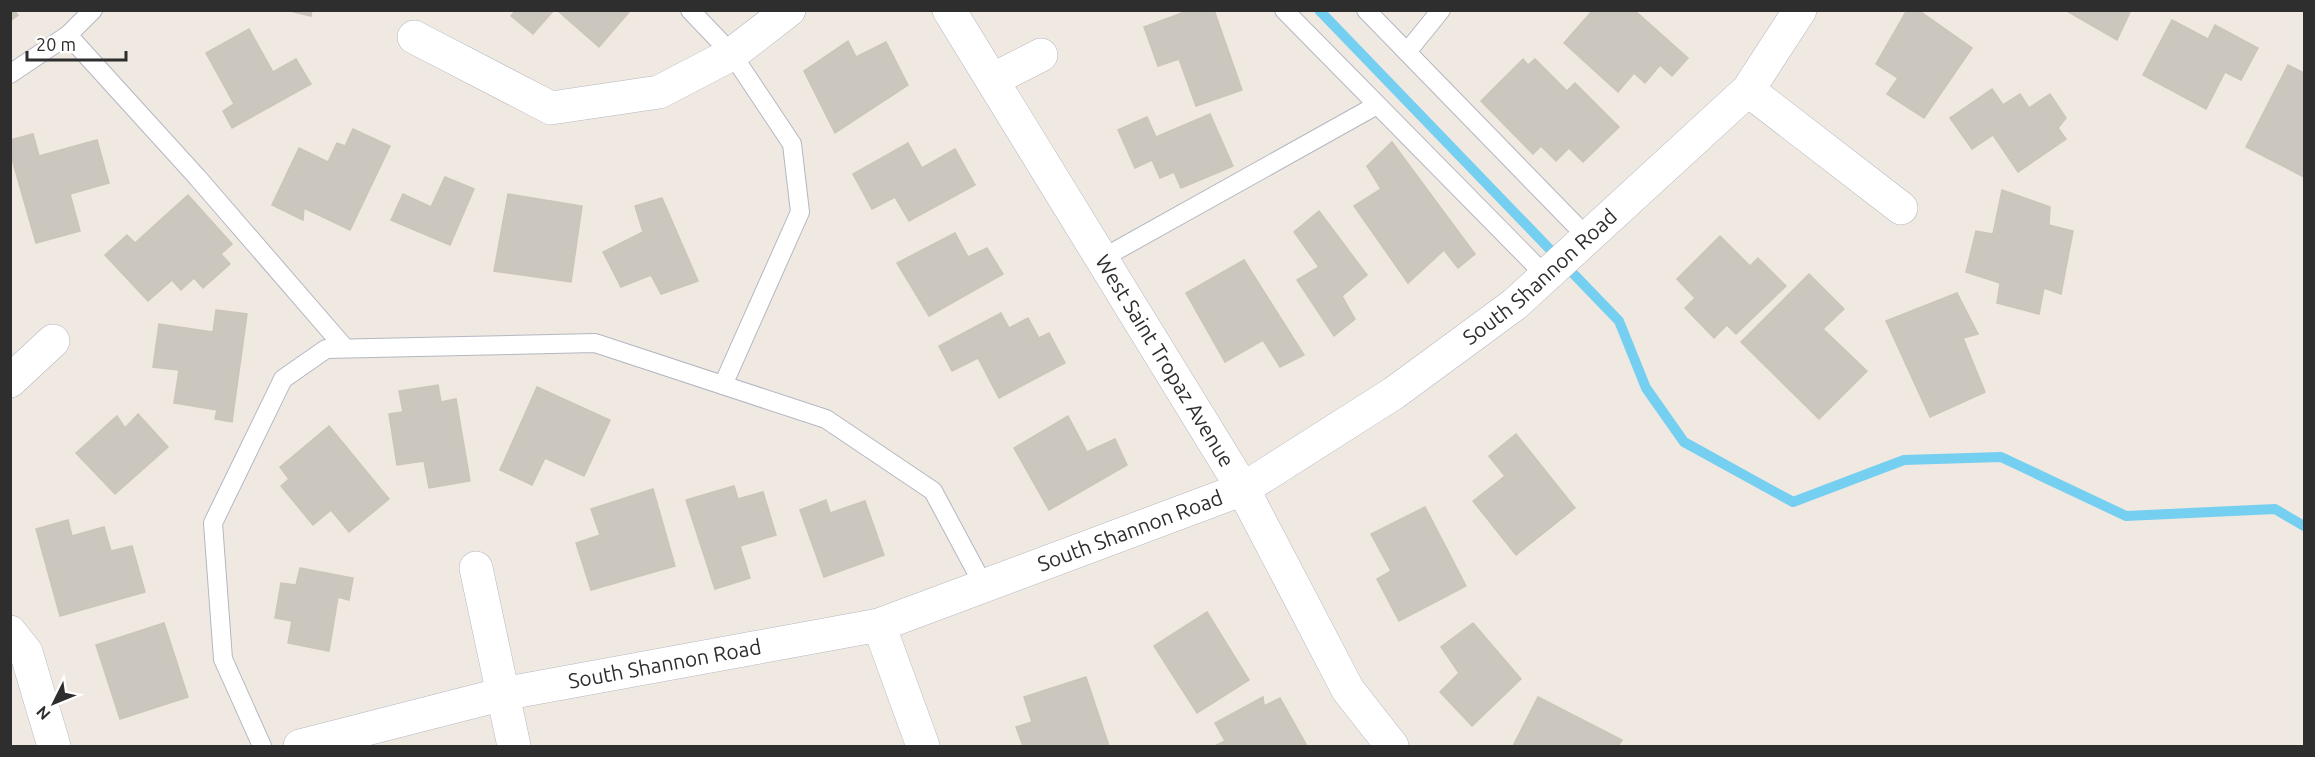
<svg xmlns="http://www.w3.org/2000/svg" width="2315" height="757" font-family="Ubuntu,sans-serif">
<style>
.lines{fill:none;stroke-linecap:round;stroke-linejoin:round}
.stream{stroke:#75cff0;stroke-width:10}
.building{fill:#cbc7bf;stroke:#cbc5ba;stroke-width:1.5}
.lane-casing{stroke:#b4b7c1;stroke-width:20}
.street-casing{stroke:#b4b7c1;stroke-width:34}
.lane{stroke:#fff;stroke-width:18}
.street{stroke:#fff;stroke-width:33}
.labels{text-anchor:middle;stroke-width:4.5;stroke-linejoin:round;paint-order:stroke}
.street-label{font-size:21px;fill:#2e2e2e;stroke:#fff}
</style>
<rect width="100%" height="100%" fill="#efe9e1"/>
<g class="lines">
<path class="stream" d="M1319,10L1619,321L1646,388L1684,442L1793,502L1904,460L2001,457L2126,516L2275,509L2304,526"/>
</g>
<g class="building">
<path d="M10,10H14L18,15L10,21Z"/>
<path d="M286,10H312L311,16Z"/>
<path d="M516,10H554L533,34L511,16Z"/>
<path d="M557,10H627L629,12L599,47Z"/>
<path d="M1190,10H1214L1242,90L1196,106L1179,59L1158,66L1144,27Z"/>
<path d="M1593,10H1603L1605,13L1607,10H1634L1688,58L1672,76L1660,65L1645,83L1634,73L1618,92L1564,43Z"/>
<path d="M1907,10H1918L1972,48L1924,118L1887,94L1898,78L1876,64Z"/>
<path d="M2065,10H2131L2117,40Z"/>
<path d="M2172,20L2208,39L2215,25L2258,48L2241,80L2225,72L2206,109L2143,75Z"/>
<path d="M249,29L273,72L296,59L311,84L232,128L223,111L234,104L206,53Z"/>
<path d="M848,41L856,57L886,42L908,85L835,133L804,71Z"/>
<path d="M1523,59L1528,65L1535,59L1567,91L1575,83L1619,127L1583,162L1569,148L1556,161L1541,146L1533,154L1481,101Z"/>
<path d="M2288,65L2304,73V177L2246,147Z"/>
<path d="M1992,89L2003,105L2020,94L2029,108L2050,94L2066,118L2058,128L2066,139L2018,172L1993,135L1972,149L1950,118Z"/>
<path d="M1210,114L1233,166L1181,188L1174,172L1160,178L1152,160L1135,168L1118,130L1147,117L1156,137Z"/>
<path d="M353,129L390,146L350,230L304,208L303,220L272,205L299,148L328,162L337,143L345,146Z"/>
<path d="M33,134L39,156L97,140L109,183L70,194L80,231L36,243L10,152V140Z"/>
<path d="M1392,142L1475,254L1458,268L1444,250L1408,283L1354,206L1381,189L1367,166Z"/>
<path d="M908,143L922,168L955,149L975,185L909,221L895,197L872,209L853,174Z"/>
<path d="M445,177L474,189L450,245L391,220L403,194L431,207Z"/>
<path d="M2002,190L2050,207L2049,225L2073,231L2061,294L2044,288L2039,314L1997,303L2000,283L1966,272L1976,231L1993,234Z"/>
<path d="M508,194L582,206L571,282L494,271Z"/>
<path d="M188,195L232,244L221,254L230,264L203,288L194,278L181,290L172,280L148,301L105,255L127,235L135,243Z"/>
<path d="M662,198L698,281L661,294L651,275L621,287L603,252L643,232L635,206Z"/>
<path d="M1319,211L1367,275L1342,296L1355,319L1334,336L1297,280L1319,267L1294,232Z"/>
<path d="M955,233L968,257L987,248L1003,274L929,316L897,263Z"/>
<path d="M1720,236L1750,266L1758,258L1786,286L1736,334L1727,325L1714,338L1685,308L1695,298L1677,279Z"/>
<path d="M1244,260L1304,355L1280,367L1263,340L1225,362L1186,293Z"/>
<path d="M1809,274L1844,309L1823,329L1867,371L1819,419L1741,342Z"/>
<path d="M1957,293L1978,334L1963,338L1985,392L1930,417L1886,321Z"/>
<path d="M216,310L247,314L232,422L215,419L217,410L174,403L179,370L153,367L159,324L213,332Z"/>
<path d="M1001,313L1009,328L1028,318L1039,338L1049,333L1065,363L999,398L978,358L952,371L939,346Z"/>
<path d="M438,385L441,402L456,399L470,481L429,488L424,461L397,465L389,414L403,412L399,391Z"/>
<path d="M537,387L610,420L584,476L545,458L532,485L500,470Z"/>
<path d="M138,414L168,447L115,494L76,453L117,416L125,428Z"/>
<path d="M1068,416L1087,452L1115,439L1127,465L1049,510L1014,448Z"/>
<path d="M329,426L389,499L349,532L331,510L313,525L281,486L289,479L280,467Z"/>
<path d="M1516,434L1575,508L1516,555L1473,501L1505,476L1489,456Z"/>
<path d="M734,486L738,499L763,492L776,535L740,546L750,578L715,589L686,500Z"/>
<path d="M653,489L675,566L591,590L576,543L600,535L591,509Z"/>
<path d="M826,500L830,513L865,501L884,555L824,577L800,510Z"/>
<path d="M1425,507L1466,586L1399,621L1377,579L1391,571L1371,534Z"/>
<path d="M68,520L72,536L104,527L111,551L132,546L145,592L60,616L36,529Z"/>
<path d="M300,568L353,578L349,600L338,597L329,651L288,643L292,621L275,618L281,583L296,585Z"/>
<path d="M1207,612L1249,680L1197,713L1154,646Z"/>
<path d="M164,623L188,697L120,719L96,645Z"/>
<path d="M1473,623L1521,679L1472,726L1440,692L1459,673L1441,647Z"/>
<path d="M1086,677L1109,746H1023L1016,727L1032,722L1024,697Z"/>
<path d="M1263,697L1264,706L1280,698L1307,746H1215L1225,741L1215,723Z"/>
<path d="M1538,697L1622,740L1618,746H1513Z"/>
</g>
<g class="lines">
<g class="lane-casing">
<g id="lane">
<path d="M690,10L732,54L792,144L800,212L723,385"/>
<path d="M1284,10L1546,276"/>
<path d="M1366,10L1587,237"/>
<path d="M68,35L93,10"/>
<path d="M1407,52L1441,10"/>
<path d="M10,74L68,35L197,177L345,348"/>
<path d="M1101,259L1377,105"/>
<path d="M262,746L223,659L213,523L283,379L326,349L595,343L826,419L933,491L984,586"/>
</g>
</g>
<g class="street-casing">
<g id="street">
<path id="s1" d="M949,10L1243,489L1348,690L1392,746"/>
<path d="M414,37L551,108L659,92L732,54L789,10"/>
<path d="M992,80L1041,55"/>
<path d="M1748,90L1901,208"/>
<path d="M10,381L53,341"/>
<path d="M476,568L514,746"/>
<path d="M879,625L923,746"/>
<path d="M10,632L26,652L54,746"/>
<path id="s2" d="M300,746L503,694L879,625L1243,489L1394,393L1515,304L1748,90L1800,10"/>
</g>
</g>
<use href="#lane" class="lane"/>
<use href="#street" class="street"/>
</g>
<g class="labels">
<g class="street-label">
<text dy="7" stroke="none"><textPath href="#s2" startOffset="1346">South Shannon Road</textPath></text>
<text dy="7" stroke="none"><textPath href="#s1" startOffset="412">West Saint Tropaz Avenue</textPath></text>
<text dy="7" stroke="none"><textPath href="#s2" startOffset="860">South Shannon Road</textPath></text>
<text dy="7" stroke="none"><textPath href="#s2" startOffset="374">South Shannon Road</textPath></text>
</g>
</g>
<rect width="2315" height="757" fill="none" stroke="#2e2e2e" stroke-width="24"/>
<g transform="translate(54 703) rotate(227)" stroke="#ffffff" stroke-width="4.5" paint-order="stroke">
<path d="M0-4.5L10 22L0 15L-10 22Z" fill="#2e2e2e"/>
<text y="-9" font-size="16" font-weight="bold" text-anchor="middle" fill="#2e2e2e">N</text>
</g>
<path d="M27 51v9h99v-9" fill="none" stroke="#2e2e2e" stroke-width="3"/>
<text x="36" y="51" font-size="18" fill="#2e2e2e" stroke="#ffffff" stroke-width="4.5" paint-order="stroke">20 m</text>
</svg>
